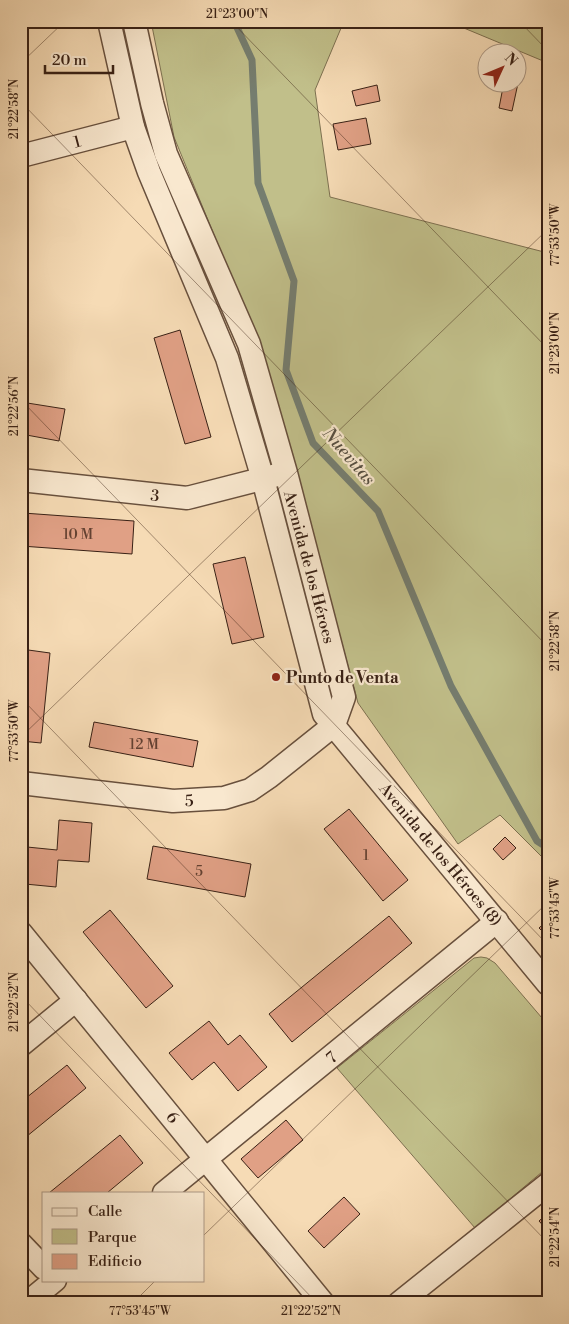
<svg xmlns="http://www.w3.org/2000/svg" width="569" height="1324" font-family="'Libre Bodoni',serif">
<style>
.green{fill:#c1bf8a;stroke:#7d7050}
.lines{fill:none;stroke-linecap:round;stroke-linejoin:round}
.stream{stroke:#757d6f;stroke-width:7}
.building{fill:#e0a085;stroke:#392115}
.minor-casing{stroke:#68503d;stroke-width:25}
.minor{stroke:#f9e8cf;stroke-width:22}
.ticks{fill:none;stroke:#392115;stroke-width:1;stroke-opacity:0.45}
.poi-dot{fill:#8f2418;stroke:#f9e8cf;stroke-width:2}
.labels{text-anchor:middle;stroke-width:4.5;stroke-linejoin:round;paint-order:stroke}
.number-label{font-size:14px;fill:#634131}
.street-label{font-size:16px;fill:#392115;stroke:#f9e8cf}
.poi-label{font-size:16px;font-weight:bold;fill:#392115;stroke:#f9e8cf;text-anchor:start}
.water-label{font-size:18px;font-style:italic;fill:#574f42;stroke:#f9e8cf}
.neatline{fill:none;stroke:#392115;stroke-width:2}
.ticks-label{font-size:12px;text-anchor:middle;fill:#392115}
</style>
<rect width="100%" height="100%" fill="#f6dbb5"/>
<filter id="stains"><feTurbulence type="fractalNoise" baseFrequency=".004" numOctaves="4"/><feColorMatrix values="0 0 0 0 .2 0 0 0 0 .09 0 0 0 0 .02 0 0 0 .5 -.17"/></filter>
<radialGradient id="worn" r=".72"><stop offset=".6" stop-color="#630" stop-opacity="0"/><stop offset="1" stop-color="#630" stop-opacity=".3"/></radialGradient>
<g class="green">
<path d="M151,21H344L315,90L330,197L548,253V863L500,815L458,844L358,703L266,362L174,137Z"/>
<path d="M447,21H548V63Z"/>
<path d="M481,957L487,958L495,963L548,1025V1167L475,1228L337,1068L474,958Z"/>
</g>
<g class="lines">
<path class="stream" d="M234,21L252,60L258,183L294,281L286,370L313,443L378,511L451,686L537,841L548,848"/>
</g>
<g class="building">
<path d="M516,73L520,74L512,111L499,108L504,82H516Z"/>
<path d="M377,85L380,101L356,106L352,91Z"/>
<path d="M366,118L371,144L338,150L333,124Z"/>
<path d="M180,330L211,437L185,444L154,338Z"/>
<path d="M21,402L65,409L59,441L21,434Z"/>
<path d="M23,513L134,521L132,554L21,546Z"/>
<path d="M245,557L264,637L232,644L213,564Z"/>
<path d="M21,649L50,653L41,743L21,741Z"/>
<path d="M94,722L198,741L193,767L89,747Z"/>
<path d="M349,809L408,880L383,901L324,829Z"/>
<path d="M59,820L92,823L89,862L58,860L56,887L25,884L27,847L57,850Z"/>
<path d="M505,837L516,848L503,860L493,849Z"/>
<path d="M153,846L251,864L245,897L147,879Z"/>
<path d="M110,910L173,986L146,1008L83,932Z"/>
<path d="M389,916L412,943L292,1042L269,1014Z"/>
<path d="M548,920V932L545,934L539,928Z"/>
<path d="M209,1021L228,1045L240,1035L267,1067L238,1091L214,1062L192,1080L169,1053Z"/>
<path d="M67,1065L86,1088L21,1141V1102Z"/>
<path d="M286,1120L303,1140L258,1178L241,1159Z"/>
<path d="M120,1135L143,1163L107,1193H49Z"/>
<path d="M344,1197L360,1214L324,1248L308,1231Z"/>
<path d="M548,1213V1231L539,1221Z"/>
</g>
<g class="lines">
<g class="minor-casing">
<g id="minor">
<path d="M109,21L133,127L149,172L227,358L263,479L324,714L548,984"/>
<path d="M21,156L133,127"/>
<path d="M21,480L187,498L277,475"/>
<path d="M21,783L173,801L224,798L250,790L269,777L334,725L344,697L286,473L249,344L166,154L152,103L134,21"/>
<path d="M21,933L323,1303"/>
<path d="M21,1045L76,1000"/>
<path d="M164,1193L497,921"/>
<path d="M21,1244L44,1268"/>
<path d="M27,1303L55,1280"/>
<path d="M399,1303L548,1184"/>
</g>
</g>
<use href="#minor" class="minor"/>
</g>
<path class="ticks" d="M231,21L548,349M519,21L548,51M21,63L65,21M21,102L548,647M21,400L548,945M21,698L548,1243M21,737L548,229M21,996L317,1303M204,1235L548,902M21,1294L30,1303M133,1303L156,1280"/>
<circle class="poi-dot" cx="276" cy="677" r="5"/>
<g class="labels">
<g class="number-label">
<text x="78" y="539">10 M</text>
<text x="144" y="749">12 M</text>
<text x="366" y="860">1</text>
<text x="199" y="876">5</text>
</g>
<g class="street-label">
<text transform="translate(77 141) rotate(-15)" y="6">1</text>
<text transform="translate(155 495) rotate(6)" y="6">3</text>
<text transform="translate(310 567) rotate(75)" y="6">Avenida de los Héroes</text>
<text transform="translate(189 800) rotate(-3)" y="6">5</text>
<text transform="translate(441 854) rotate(50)" y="6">Avenida de los Héroes (8)</text>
<text transform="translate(331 1057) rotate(-39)" y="6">7</text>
<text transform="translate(173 1117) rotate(51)" y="6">6</text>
</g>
<g class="poi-label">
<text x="286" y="683">Punto de Venta</text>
</g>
<g class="water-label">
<text transform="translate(349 456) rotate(49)" y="6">Nuevitas</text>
</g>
</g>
<rect width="569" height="1324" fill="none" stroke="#f6dbb5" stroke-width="55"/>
<rect x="42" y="1192" width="162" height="90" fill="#f9e8cf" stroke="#ac9885"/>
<rect x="52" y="1208" width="25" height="8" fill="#f9e8cf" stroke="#ac9885"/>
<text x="88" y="1216" font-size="15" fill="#392115">Calle</text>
<rect x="52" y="1229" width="25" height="15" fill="#c1bf8a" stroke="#ac9885"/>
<text x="88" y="1242" font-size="15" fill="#392115">Parque</text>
<rect x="52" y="1254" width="25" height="15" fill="#e0a085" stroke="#ac9885"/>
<text x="88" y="1266" font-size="15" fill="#392115">Edificio</text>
<g transform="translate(502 68) rotate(46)"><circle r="24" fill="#f9e8cf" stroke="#ac9885"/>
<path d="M0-4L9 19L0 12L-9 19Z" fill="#8f2418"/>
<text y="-8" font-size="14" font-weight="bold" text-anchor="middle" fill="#392115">N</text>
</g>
<path d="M45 65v8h68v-8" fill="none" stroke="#392115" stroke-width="2.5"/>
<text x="52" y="65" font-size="15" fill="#392115" stroke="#f9e8cf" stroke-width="4" paint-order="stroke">20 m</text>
<rect x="28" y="28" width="514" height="1268" class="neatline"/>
<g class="ticks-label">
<text x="237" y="18">21°23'00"N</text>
<text transform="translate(14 109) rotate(-90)" y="4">21°22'58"N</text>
<text transform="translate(555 235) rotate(-90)" y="4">77°53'50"W</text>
<text transform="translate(555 343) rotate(-90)" y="4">21°23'00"N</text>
<text transform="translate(14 406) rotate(-90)" y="4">21°22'56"N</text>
<text transform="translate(555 641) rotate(-90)" y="4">21°22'58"N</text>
<text transform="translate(14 731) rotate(-90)" y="4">77°53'50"W</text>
<text transform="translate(555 908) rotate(-90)" y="4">77°53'45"W</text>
<text transform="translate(14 1002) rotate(-90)" y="4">21°22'52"N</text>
<text transform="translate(555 1237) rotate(-90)" y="4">21°22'54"N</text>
<text x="140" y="1315">77°53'45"W</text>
<text x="311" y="1315">21°22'52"N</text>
</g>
<rect width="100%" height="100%" filter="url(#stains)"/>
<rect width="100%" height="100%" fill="url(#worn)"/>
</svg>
